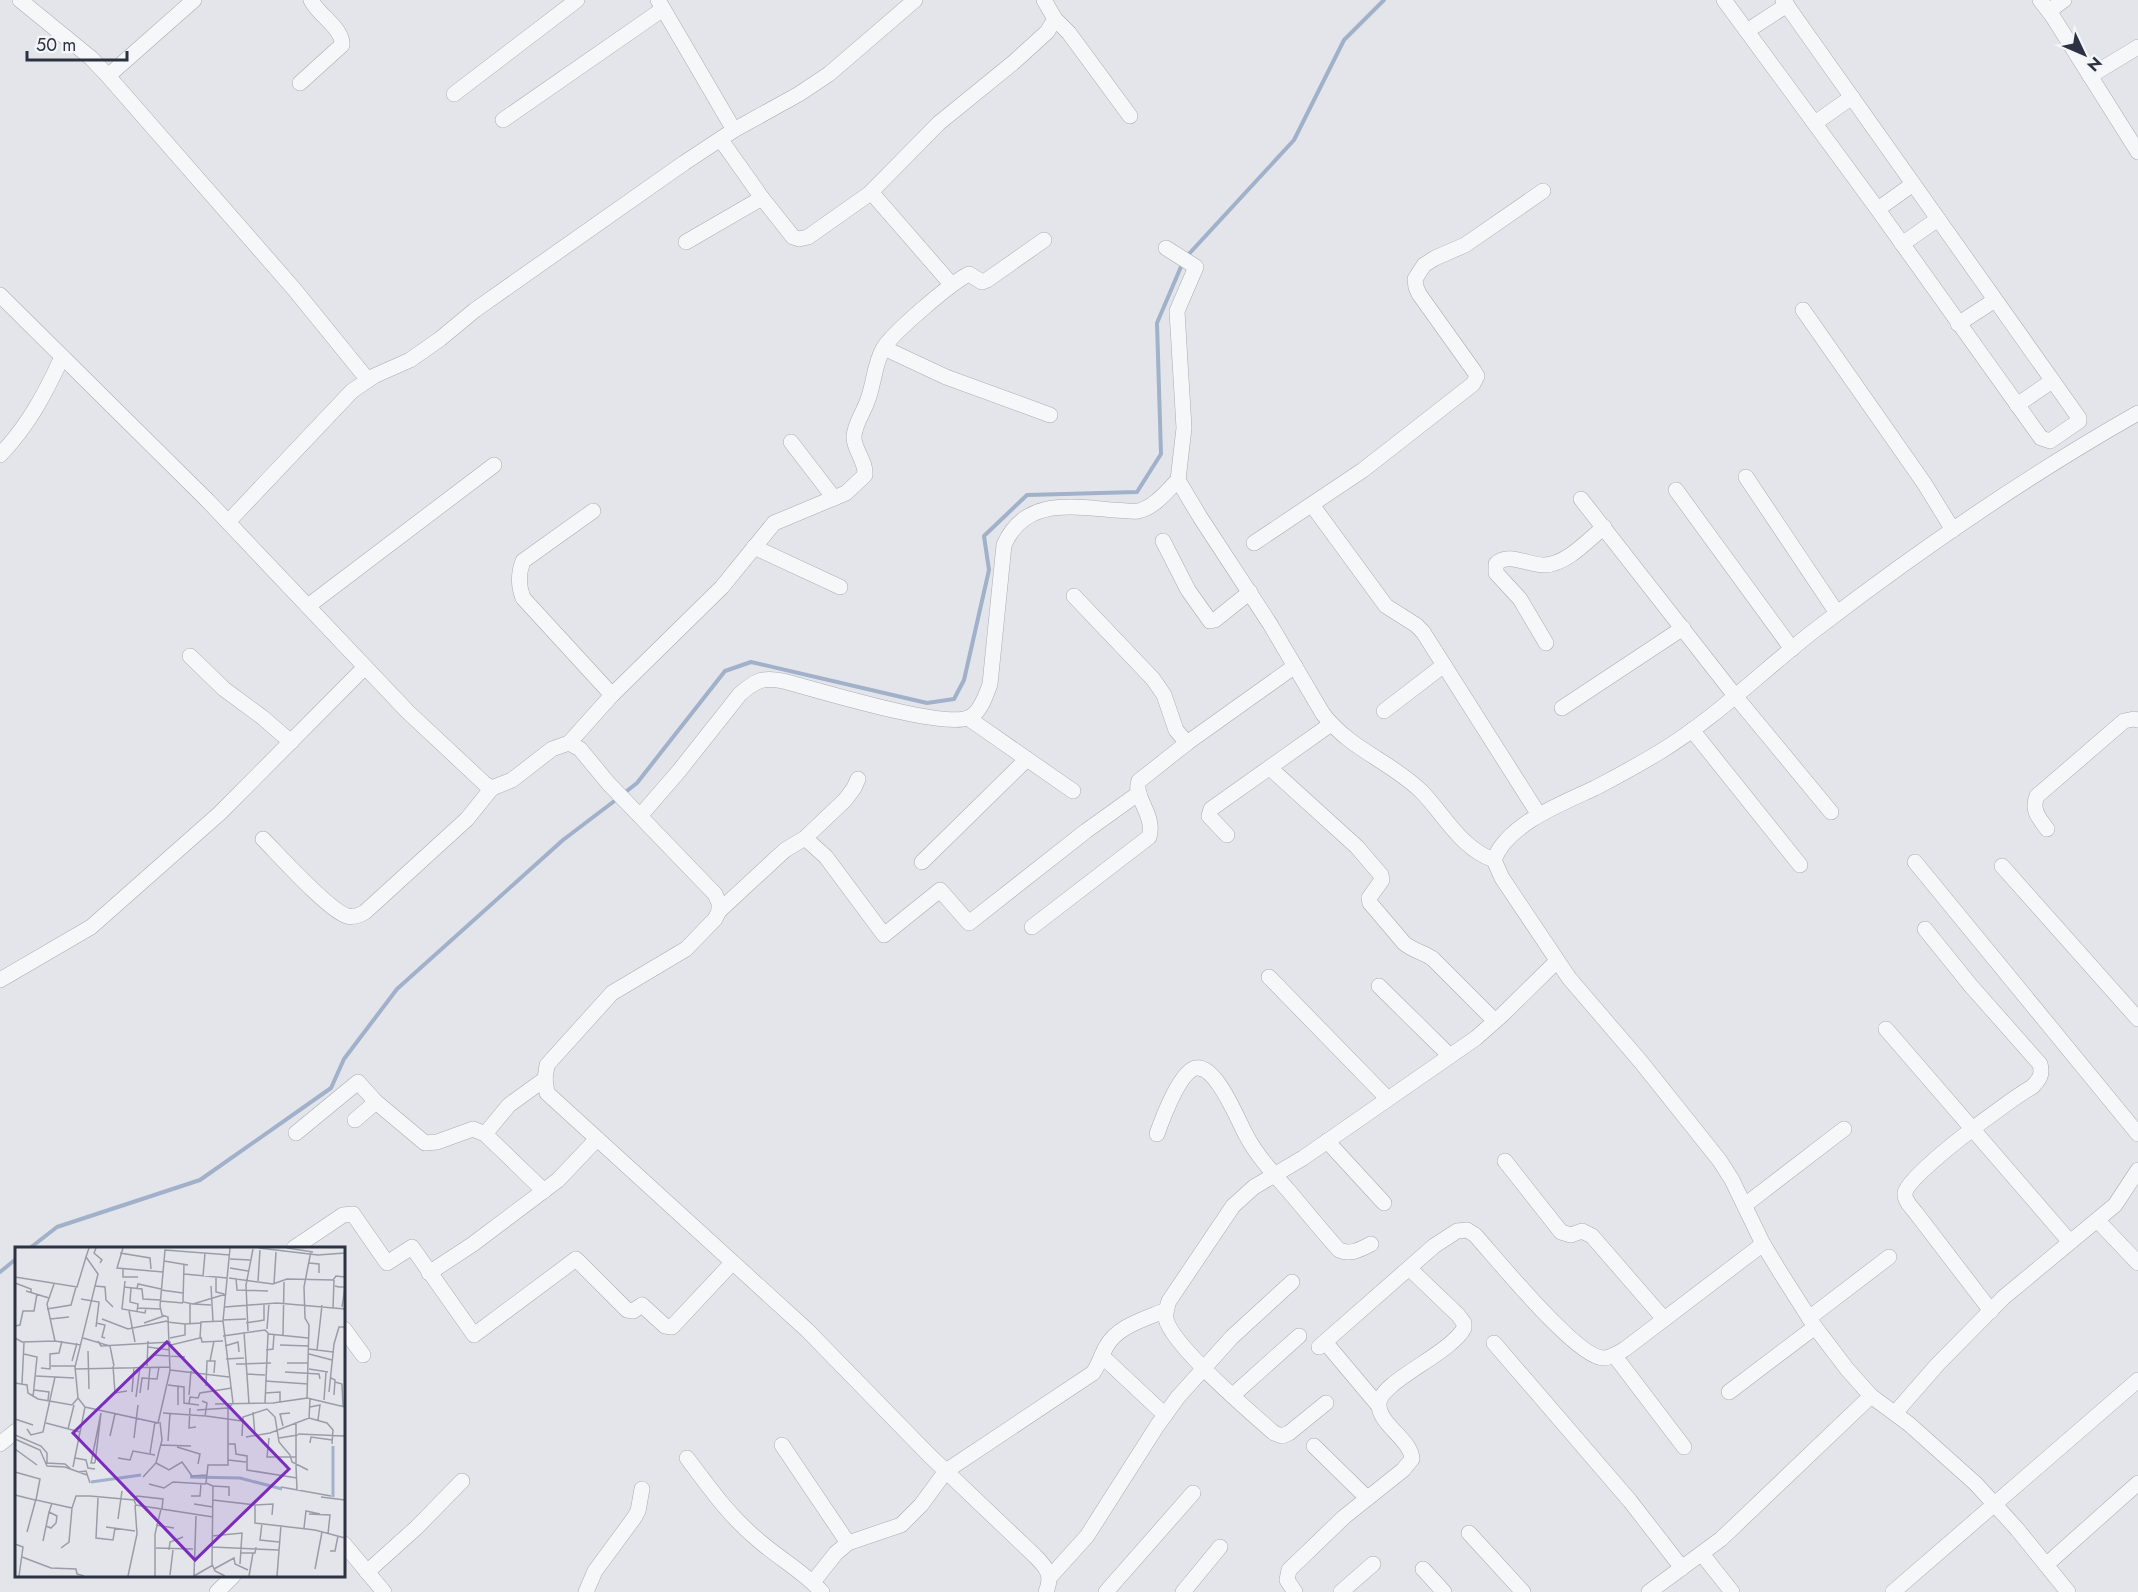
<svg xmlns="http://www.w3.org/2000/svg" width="2138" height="1592" font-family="Jost,sans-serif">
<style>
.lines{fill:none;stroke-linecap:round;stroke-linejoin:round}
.stream{stroke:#a0b1c9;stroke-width:4}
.minor-casing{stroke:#a8acb5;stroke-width:16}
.minor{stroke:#f6f7f9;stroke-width:15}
.inset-river{fill:none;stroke:#a0b1c9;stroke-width:3}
.inset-road{fill:none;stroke:#9a9da7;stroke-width:1.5}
.view{fill:#7b2cbf;fill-opacity:0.15;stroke:#7b2cbf;stroke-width:3}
.inset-edge{fill:none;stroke:#2c3242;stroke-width:3}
</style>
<rect width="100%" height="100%" fill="#e3e5eb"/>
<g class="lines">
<g class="stream">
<path d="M1187,256L1294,140L1344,40L1384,0"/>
<path d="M623,794L637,783L725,671L751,662L927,703L954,699L964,680L989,570L984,536L1027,495L1137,492L1161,454L1157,323L1183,262"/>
<path d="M30,1248L57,1227L200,1180L331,1088L344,1059L397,989L563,840L617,799"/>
<path d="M0,1272L16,1259"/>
</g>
<g class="minor-casing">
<g id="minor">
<path d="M20,0L91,58L108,76L294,289L368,380"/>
<path d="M658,0L734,130"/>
<path d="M1724,0L1876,207L2041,438L2050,441L2079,421V418L1783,0"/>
<path d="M2040,0L2053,17L2138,152"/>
<path d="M2049,11L2064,0"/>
<path d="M1055,19L1069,33L1130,116"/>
<path d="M1747,31L1787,5"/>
<path d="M108,76L194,0"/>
<path d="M2090,76L2138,47"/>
<path d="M300,83L342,45C343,28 318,15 311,0"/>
<path d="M454,94L577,0"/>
<path d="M503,120L663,9"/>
<path d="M1815,123L1852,97"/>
<path d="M721,140L762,198L793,237L799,239L808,237L869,194L939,123L1014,62L1047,32L1055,19L1044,0"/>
<path d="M871,192L951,284"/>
<path d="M1878,209L1913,184"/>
<path d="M686,242L762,198"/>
<path d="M1902,244L1938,219"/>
<path d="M1166,248L1196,267L1177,311L1184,428L1178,480L1200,517L1270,624L1323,714C1351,750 1390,761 1421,791C1444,814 1460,848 1494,860"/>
<path d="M0,295L208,501L408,712L485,784L492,788L512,780L552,749L569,743L580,749L609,784L715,894L719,903V911L715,919L686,949L612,993L547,1065L545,1079L547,1093L807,1330L929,1455L1035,1556C1047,1568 1053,1575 1046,1592"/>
<path d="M1803,310L1924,483L1953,530"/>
<path d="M1958,324L1995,300"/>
<path d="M884,348L946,377L1050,415"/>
<path d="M2017,405L2052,381"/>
<path d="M791,442L834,498"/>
<path d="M0,455C28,426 45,394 62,357"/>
<path d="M1746,477L1837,613"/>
<path d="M1676,490L1792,649"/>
<path d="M1581,499L1736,697L1831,812"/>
<path d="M1312,505L1386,606L1416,625L1423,632L1539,815"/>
<path d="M593,511L523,561C518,574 518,585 523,598L612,695"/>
<path d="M228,522L352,391L374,376L410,360L440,339L475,310L684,163L734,130L799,94L829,74L915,0"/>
<path d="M1163,541L1188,590L1210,621L1215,620L1250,592"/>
<path d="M1254,543L1363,470L1473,384L1477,376L1474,371L1419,294L1416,287L1415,279L1424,265L1435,258L1465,245L1543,191"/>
<path d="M754,547L840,587"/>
<path d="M1074,596L1153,679L1164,695L1176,730L1187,743"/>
<path d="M308,606L494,465"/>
<path d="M1546,643L1520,599L1496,573V564C1508,551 1529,566 1545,565C1567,564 1588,540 1604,527"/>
<path d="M190,656L224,689L262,717L291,742"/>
<path d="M1562,708L1683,628"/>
<path d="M1384,711L1444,665"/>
<path d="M968,718L1073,791"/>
<path d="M1692,730L1800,865"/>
<path d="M569,743L612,695L722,587L774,523L846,493L865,475C866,460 853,449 854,436C855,424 863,413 867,402C874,385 874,365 883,349C892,333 952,282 969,274L982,282L987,280L1044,240"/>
<path d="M1270,768L1357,847L1381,875L1382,880L1369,898L1370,903L1404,943C1413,951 1424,952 1433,959L1495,1021"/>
<path d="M640,816L679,771L740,694C756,680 763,677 783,681C818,690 940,728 968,718C980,714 986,695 990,684L1004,545C1025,497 1072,507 1114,510C1122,510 1131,512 1138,511C1154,508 1167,491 1178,480"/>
<path d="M2047,829C2039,818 2031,810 2037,796L2124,721L2134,719L2138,720"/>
<path d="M1227,835L1209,816L1211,809L1331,724"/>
<path d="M805,838L826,857L884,935L940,890L969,923L1086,831L1139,793"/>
<path d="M263,839C280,856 327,909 347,916C354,918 360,915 365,912L467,819L492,788"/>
<path d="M922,862L1027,759"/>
<path d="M1915,862L2138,1134"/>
<path d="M2002,866L2138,1019"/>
<path d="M719,911L785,850L805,838L845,800L854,788L858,779"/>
<path d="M1032,927L1149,837C1156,815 1132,796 1139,781L1187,743L1295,666"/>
<path d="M1925,929L1971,986L2040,1064C2043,1075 2039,1080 2032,1087C2012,1098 1908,1174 1905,1193C1904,1200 1912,1208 1916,1213L1991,1311"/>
<path d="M1269,977L1387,1098"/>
<path d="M0,980L91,927L220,813L365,667"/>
<path d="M1379,986L1450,1056"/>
<path d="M1886,1029L2070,1242"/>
<path d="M355,1120L376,1102L425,1143L437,1142L473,1129L485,1134L544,1191"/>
<path d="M296,1133L358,1082L376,1102"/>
<path d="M485,1134L509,1105L545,1079"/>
<path d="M1157,1134C1162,1120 1180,1070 1196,1068C1217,1065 1238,1121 1246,1135C1257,1156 1273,1173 1288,1190C1305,1210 1321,1230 1339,1250C1351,1255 1359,1250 1371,1244"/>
<path d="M1327,1141L1384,1203"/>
<path d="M1505,1161L1561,1232L1571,1235L1582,1231L1592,1236L1664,1319"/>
<path d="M1745,1205L1844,1129"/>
<path d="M2098,1221L2138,1263"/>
<path d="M294,1248L343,1215L353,1214L387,1263L412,1247L474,1335L576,1259L627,1310L633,1311L642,1305L665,1326L672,1327L732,1263"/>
<path d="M429,1273L473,1244L558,1180L597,1139"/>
<path d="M1809,1318L1889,1257"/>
<path d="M344,1329L363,1355"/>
<path d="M1325,1342L1378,1405"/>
<path d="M1494,1343L1630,1501L1682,1568"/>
<path d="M1319,1347L1434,1246L1457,1231L1467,1230L1475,1235C1496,1258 1576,1357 1603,1358C1611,1358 1618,1353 1625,1349L1763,1244"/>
<path d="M1614,1355L1684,1447"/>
<path d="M1102,1356L1165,1415"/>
<path d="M1729,1392L1815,1327"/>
<path d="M1233,1395L1299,1336"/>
<path d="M1326,1403L1289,1433L1282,1436L1274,1433C1251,1413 1172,1345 1166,1319C1165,1312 1167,1307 1169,1301L1233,1206L1254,1187L1303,1158L1476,1038L1502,1015L1557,961"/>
<path d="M1896,1412L1937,1365L2004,1297L2115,1205L2138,1170"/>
<path d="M0,1444L16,1431"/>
<path d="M782,1445L848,1543"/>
<path d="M1314,1446L1367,1498"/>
<path d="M687,1458C709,1487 729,1516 757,1539C778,1558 803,1571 822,1592"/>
<path d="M1469,1533L1523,1592"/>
<path d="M344,1544L384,1592"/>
<path d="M1702,1554L1732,1592"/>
<path d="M2046,1565L2138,1483"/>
<path d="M1423,1569L1444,1592"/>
<path d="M367,1572L416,1528L462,1481"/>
<path d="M1050,1577L1087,1536L1157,1426L1178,1397L1232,1337L1292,1282"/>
<path d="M813,1582L836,1553L848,1543L901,1525L921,1505L946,1471L1093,1373C1099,1364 1101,1356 1106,1347C1117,1326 1145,1319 1166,1310"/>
<path d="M217,1592L233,1576"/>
<path d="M586,1592L595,1571L634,1518L638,1511L642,1489"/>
<path d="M1106,1592L1193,1493"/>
<path d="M1183,1592L1220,1547"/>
<path d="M1295,1592L1287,1580L1289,1570L1344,1517L1403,1470L1412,1459C1411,1439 1378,1424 1379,1404C1379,1382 1452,1353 1464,1328V1323L1458,1315L1409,1268"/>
<path d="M1341,1592L1373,1564"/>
<path d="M1649,1592L1721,1539L1871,1396"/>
<path d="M1893,1592L2138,1380"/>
<path d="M2068,1592L2017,1529L1976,1484L1909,1424L1871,1396L1847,1369L1815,1327L1780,1272L1763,1244L1732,1180L1720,1161L1641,1062L1569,978L1502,878L1494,860C1507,824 1563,803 1595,788C1616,777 1638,765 1658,753C1716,718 1762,671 1815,630C1918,551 2025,477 2138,413"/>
</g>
</g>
<use href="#minor" class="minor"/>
</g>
<g transform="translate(15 1247)">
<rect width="330" height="330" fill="#e3e5eb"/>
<path class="inset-river" d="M175,230L225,231L267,242M76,235L126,228M318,250V199"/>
<path class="inset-road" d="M74,1L71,10L83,27L60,120L63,151L70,160L143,176L155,124L153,70L147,68L145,59L150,3L215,8M81,1L79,6L87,13L85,16M108,1L102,21L148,25M244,1L303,8L330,6M272,1L298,5M105,6L135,11L136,22M215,12L235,13M149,14L173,18M294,16L304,17V26M169,17L168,55L178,57L211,47M215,21L233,24M108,22V30H123M169,27L212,31M188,29L190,6M0,30L62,40L71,10M201,31V45L209,47M214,31L258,37L272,32L318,33L321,29L330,30M221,31L222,43L253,44M110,34L107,62L130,66L131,61M243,34L245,3M0,36L16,42V46M39,37L32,57L40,94L66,98M259,37L261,5M80,39L90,40L91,53L98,60M196,39L198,74M320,39L324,40H330L327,60M109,40L127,42L128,52L145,53M116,41L115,55L123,57L122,65M122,42L123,37L146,42M146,43L168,46M11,44L34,51M66,52L84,55L81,80M145,54L168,56M175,57V77M178,57L196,58M210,60L262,56L330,62M123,61L145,62M318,61L319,33M32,62L56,58L61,40M114,64L120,95M35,72L54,70M87,72L113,82L152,74M208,73L231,72M152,75L170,77M81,76L90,78L87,90L90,91M129,76L149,69M231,76L249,73V57M0,79L5,78L8,64H19L22,47M252,82L254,56M233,84L231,38L238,2M229,85L234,157M268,88L269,35M208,89L250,83L254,87L293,91M186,90L187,95L208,94M0,91L7,95L40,94M68,91L95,99L99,119M155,91L170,88V77L186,76M83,94L86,99L156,95M156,98L185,91L186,75L208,74M265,98L294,99M210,99L223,95L224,105M133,100L155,103M294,102L318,105M251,103L258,102L259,87M302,103L307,58M73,104L74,142M9,107L22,110L18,150M294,107L317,113M139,108L170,110M211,112L229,111M57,114L62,96M195,114L199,94M272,116H293M221,117L256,116M36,119H60M98,119L100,146L112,144M132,119L133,94M26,121L35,122V107L44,106L47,94M60,122L155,120M294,122L313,125M155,123L214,130M270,125L304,127L305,132M232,127L250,128M21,129L59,131M316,131L320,133L319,148M250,134L293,137M320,135L327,137L328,159M0,136L12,138L13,146L23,152L57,158L63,151M7,137L9,95M153,138L169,140V156L184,158M191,139L192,114H200L199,126M19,143L34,145L33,153M133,143L135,120M117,145L119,120M314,145L319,97L324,80H330M125,146L127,131L142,132L144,120M250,146L265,145V156M174,148L176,124M121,150L125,120M292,151L330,160M309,153L311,125M250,156L253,87M174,157L175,150L183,151L185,146L217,141M200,157L258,156L292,151L294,78L290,71L289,40L296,4M163,158V139M295,160L305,158L303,173M175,161L174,181L181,180M182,163L213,161M238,165L240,188M148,166L190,169L192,156L187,154M191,169L227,174M294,171L295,152M0,172L18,178M31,176L65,185M268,179L265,167L275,166M12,182L16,188L28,185L40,130M53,182L59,158M283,187L330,189M0,188L26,199L32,206V216L50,217L57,223M95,189L100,167M227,189L228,170L252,162L260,170L264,195L275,208L277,215L293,223M231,190L255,186L294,171L312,176L318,183L317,197M119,191L123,158M254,191L252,210H281M264,191L283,188M0,192L25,203L32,219L50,220L72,228M153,194L155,166M295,196L296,190L317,193M213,197H220L221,207L232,209V223L282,231M145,198L176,199M162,200L185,207L183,217M0,202L22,218M135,206L140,175M60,211L71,213L73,221L80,222M103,211L115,213L118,204L140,208M213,213L231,215M80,216H76L86,166M80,216L86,166M141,216L154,223L167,215L177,229L192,228M281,219V175M281,219L282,243M58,220L70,160M0,225L25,232L21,253L57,261L61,249H75L119,253L121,258L198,270M63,225L71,224L75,236M128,230L141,216L147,193L145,175M134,237L149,241L158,235L191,237M198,239L214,240V249M266,240L316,249M0,248L20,253M176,249H185L186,237M306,250L330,253M83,251L81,291L98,293L100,281M120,253L122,249L148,252L147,262M198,253L240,258V276L300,283L330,291M179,257L198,260M240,258L258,257L257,268M294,267L315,268L313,287M103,272L107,244M247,276L245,293L264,295M141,278L159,281M31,279L36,281L41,276L42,269L34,265L37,256M91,280L120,284M289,281L291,264L305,267M12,285L21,252M197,289L227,286L225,317M28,294L34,265M0,297L8,300L4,329M197,300L264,303M46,301L54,295L57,261M141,301L178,302M154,303L155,295L168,290M315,304H320L323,289M225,306H240L241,300M7,310L36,321L61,322L62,327L69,329M199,322L219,311L220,317L233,323M300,322L307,285M155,328L158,303M113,329L122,287L120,258M140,329V287L146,262M179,329L181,269M179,329L198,318M210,329L200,324L197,317L198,239L191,236L193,218H213V162L218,156L208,74L215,1M234,329L238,306M262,329L266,278"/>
<path class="view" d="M152,95L274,222L180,313L58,186Z"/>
<rect width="330" height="330" class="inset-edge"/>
</g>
<g transform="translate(2084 54) rotate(134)" stroke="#f3f5f8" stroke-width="4.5" paint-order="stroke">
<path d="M0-4.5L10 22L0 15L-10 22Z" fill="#2c3242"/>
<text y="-9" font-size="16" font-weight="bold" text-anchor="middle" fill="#2c3242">N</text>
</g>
<path d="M27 51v9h100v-9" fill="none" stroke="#2c3242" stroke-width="3"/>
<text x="36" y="51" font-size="18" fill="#2c3242" stroke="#f3f5f8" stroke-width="4.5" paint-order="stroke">50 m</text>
</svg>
